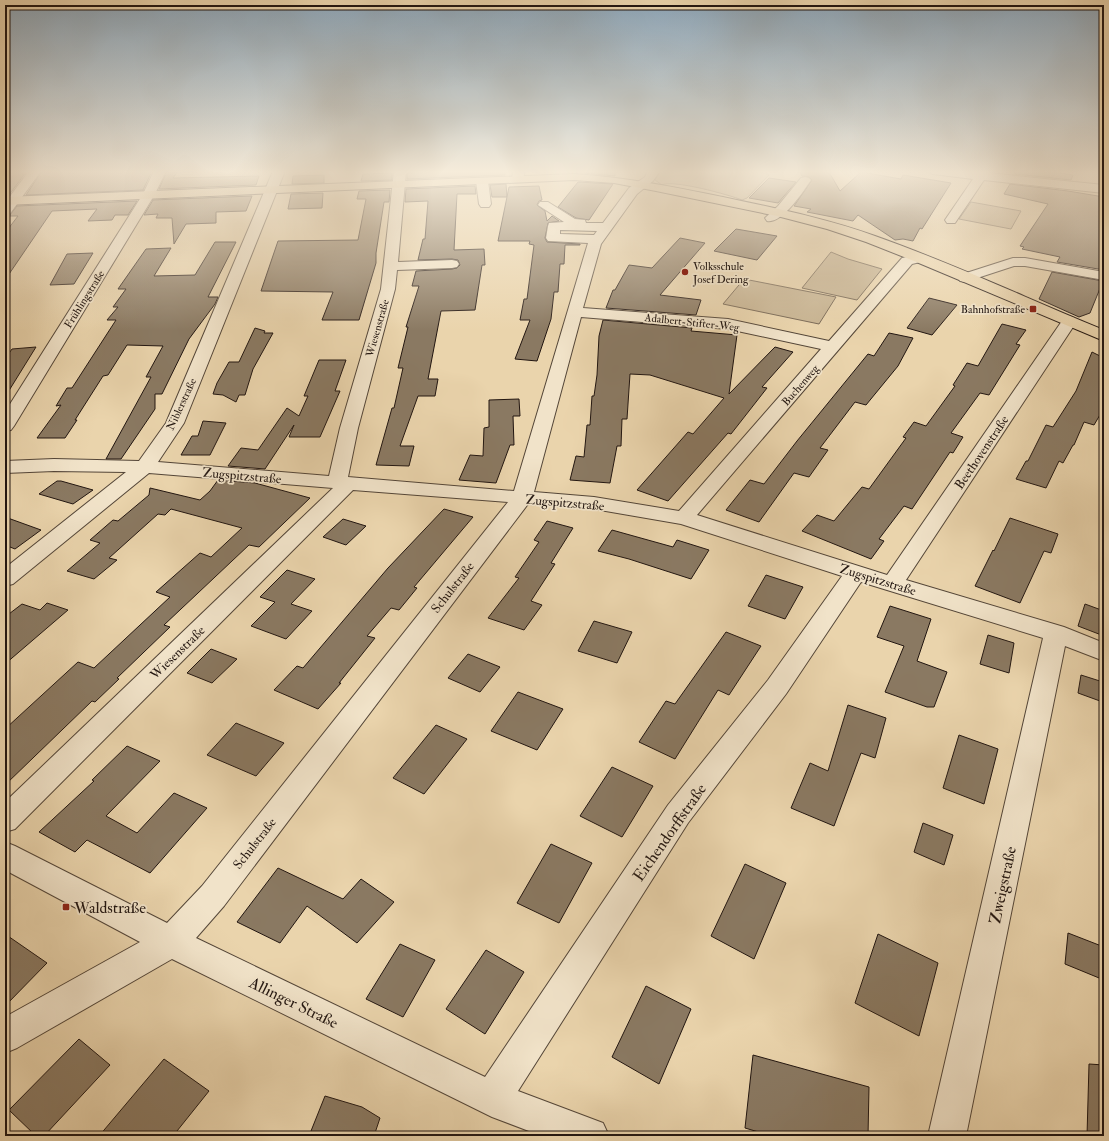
<svg xmlns="http://www.w3.org/2000/svg" width="1109" height="1141" font-family="'IM FELL Double Pica',serif">
<style>
.green{fill:#c8b492;stroke:#756552}
.building{fill:#8a7962;stroke:#221611}
.lines{fill:none;stroke-linecap:round;stroke-linejoin:round}
.minor-casing{stroke:#544638;stroke-width:2}
.major-casing{stroke:#221611;stroke-width:2}
.minor{fill:#f1e3c9;fill-rule:evenodd}
.major{fill:#ead4ac;fill-rule:evenodd}
.poi-dot{fill:#8f2418;stroke:#f1e3c9;stroke-width:1.5}
.labels{text-anchor:middle;stroke-width:3.5;stroke-linejoin:round;paint-order:stroke}
.far-poi-label{font-size:11px;fill:#221611;stroke:#f1e3c9;text-anchor:start}
.far-street-label{font-size:11px;fill:#221611;stroke:#f1e3c9}
.street-label{font-size:13px;fill:#221611;stroke:#f1e3c9}
.near-street-label{font-size:16px;fill:#221611;stroke:#f1e3c9}
.near-poi-label{font-size:16px;fill:#221611;stroke:#f1e3c9;text-anchor:start}
</style>
<rect width="100%" height="100%" fill="#ead4ac"/>
<filter id="stains"><feTurbulence type="fractalNoise" baseFrequency=".005" numOctaves="4"/><feColorMatrix values="0 0 0 0 .2 0 0 0 0 .09 0 0 0 0 .02 0 0 0 .5 -.17"/></filter>
<radialGradient id="worn" r=".72"><stop offset=".6" stop-color="#630" stop-opacity="0"/><stop offset="1" stop-color="#630" stop-opacity=".3"/></radialGradient>
<g class="green">
<path d="M660,171H760L769,175L747,198L742,200C730,195 672,179 662,185L655,180Z"/>
<path d="M971,202L1021,211L1011,229L959,219Z"/>
<path d="M831,252L848,259L882,269L857,300L802,288Z"/>
<path d="M744,279L836,297L819,324L723,304Z"/>
</g>
<g class="building">
<path d="M42,171H70L69,173L152,171L143,190L26,195Z"/>
<path d="M167,171H178L173,178L259,176L256,185L159,189Z"/>
<path d="M414,171H505V175L407,179V173H414Z"/>
<path d="M586,171H615V176L584,173Z"/>
<path d="M1017,171H1048L1073,175L1071,180L1015,174Z"/>
<path d="M26,172L9,195L5,196V173Z"/>
<path d="M800,172H829L840,191L861,172L901,179L903,175L951,183L922,229L920,228L913,241L903,239L895,240L858,215L853,221L807,212L811,209L794,206L812,180L809,177L802,176Z"/>
<path d="M392,173V180L361,181L363,174Z"/>
<path d="M324,175V183L292,184L293,176Z"/>
<path d="M769,178L796,182L778,203L749,198Z"/>
<path d="M578,182L613,184L589,220L576,218L558,207Z"/>
<path d="M506,184L507,197H492L490,185Z"/>
<path d="M1010,184L1068,191L1104,197V270L1057,262L1060,257L1022,249L1024,247L1020,246L1048,204L1004,194Z"/>
<path d="M475,186L476,194H457L454,250L484,249L485,265H482L475,310L441,311L428,379H438L435,396H418L400,446H414L409,466L376,465L392,408H394L403,368H398L408,327H406L419,286H412L416,271L452,269L457,268L460,265L458,260L452,259L418,260L423,239H425L428,201L405,202L406,189Z"/>
<path d="M539,186L542,200L539,201L537,205L545,211L547,221L552,216L559,221L548,223L545,238L547,242L580,244V245H565L564,264H560L558,292H554L551,319L537,361L515,359L530,320H520L524,299H527L534,245L529,244L530,241H498L509,187Z"/>
<path d="M390,190L389,202H384L376,253V263L359,320H322L333,292L261,291L278,241L358,240L366,199H357L359,191Z"/>
<path d="M323,193L322,208L288,209L291,194Z"/>
<path d="M252,196L246,211L216,212V223L186,224L174,244L172,218H156L158,214L144,215L153,200Z"/>
<path d="M137,201L128,215H115L112,220L88,221L97,209L52,211L5,280V233L18,216H9L17,206Z"/>
<path d="M736,229L777,236L757,260L714,251Z"/>
<path d="M680,238L705,243L660,295L701,300L696,315L606,308L613,290H615L629,265L652,268Z"/>
<path d="M215,242H236L208,297H218L215,304L189,339L162,394H155V409L121,459H106L151,377H146L163,346L127,345L108,375L103,376L75,420H77L65,438H37L61,405L56,406L67,388H72L116,320H107L118,307H113L126,289H118L146,249L171,248L154,276L195,275Z"/>
<path d="M93,253L74,284L50,285L67,254Z"/>
<path d="M1052,272L1103,281L1090,313L1079,317L1039,299Z"/>
<path d="M929,298L957,305L932,335L907,328Z"/>
<path d="M603,320L692,328L691,331L737,335L729,394L775,347L793,352L762,387L767,388L731,434L728,433L668,501L637,490L688,432L693,434L724,398L650,375L630,374L627,419H622L621,446H617L610,483L570,480L576,456L584,457L587,425H590L592,396H594L597,375L599,336Z"/>
<path d="M1002,324L1026,330L1016,344L1020,345L989,395L980,393L951,433L963,437L953,453L950,452L912,509L904,506L879,539L884,541L871,559L802,531L817,515L834,521L862,487L869,489L906,438L903,437L914,422L926,426L955,386L953,385L967,363L978,366Z"/>
<path d="M255,328L265,331L264,333H273L253,369L245,395H239L236,402L223,395L213,394L217,383L229,362H239Z"/>
<path d="M889,333L913,338L898,366L866,405L855,402L820,448L828,450L809,477L794,473L759,522L726,510L750,480L764,484L797,441L868,354L874,356Z"/>
<path d="M36,347L5,397V359L12,349Z"/>
<path d="M1092,352L1104,358V408L1094,425L1084,422L1074,445H1073L1063,463L1059,461L1046,488L1016,479L1026,461H1028L1046,425L1053,427L1076,391Z"/>
<path d="M319,360H346L335,391H340L320,437H289L294,425L265,469L228,466L241,448L258,450L287,408L299,416L308,396H304Z"/>
<path d="M519,399L520,416H513L514,445H510L496,483L459,480L470,455L483,456L484,428L489,427V400Z"/>
<path d="M203,421L226,423L210,455H181L192,436H198Z"/>
<path d="M218,480L255,483L310,498L259,547L249,545L164,625L170,627L117,678L119,679L95,702L92,701L5,785V729L78,662L94,668L170,597L156,592L200,553L211,557L242,528L171,509L165,515L158,514L109,558L117,560L94,579L67,571L100,543L90,540L113,520L118,521L149,495L150,488L200,500L210,491Z"/>
<path d="M57,481H61L93,490L73,504L39,494Z"/>
<path d="M444,509L473,517L414,587L417,588L399,610L391,608L367,636L375,638L339,683H341L318,709L274,690L297,666L303,668L388,568Z"/>
<path d="M5,517L41,530L15,549L5,545Z"/>
<path d="M1010,518L1058,534L1051,553L1044,551L1020,603L975,586L993,550L994,551Z"/>
<path d="M343,519L366,526L346,545L323,537Z"/>
<path d="M547,521L573,528L551,563L555,564L531,601L542,605L524,630L488,618L519,578L515,577L539,542L534,540Z"/>
<path d="M612,530L673,547L677,540L709,550L691,579L629,559L598,551Z"/>
<path d="M287,570L315,579L291,604L312,611L286,639L251,626L275,602L260,597Z"/>
<path d="M766,575L803,587L785,619L748,606Z"/>
<path d="M47,603L68,610L5,664V617L22,604L40,610Z"/>
<path d="M1085,604L1104,611V636L1078,626Z"/>
<path d="M890,606L931,619L917,661L947,672L934,707H927L885,692L904,646L877,637Z"/>
<path d="M594,621L632,632L617,663L578,651Z"/>
<path d="M726,632L761,646L729,695L718,690L675,759L639,742L666,701L675,704Z"/>
<path d="M988,635L1014,643L1009,673L980,664Z"/>
<path d="M211,649L237,659L212,683L187,673Z"/>
<path d="M468,654L500,667L480,692L448,678Z"/>
<path d="M1081,675L1103,682L1100,701L1078,693Z"/>
<path d="M518,692L563,709L537,750L491,731Z"/>
<path d="M848,705L886,718L875,758L861,753L834,826L791,808L810,763L828,771Z"/>
<path d="M236,723L284,743L256,776L207,755Z"/>
<path d="M436,725L467,739L424,794L393,778Z"/>
<path d="M959,735L998,749L984,804L943,788Z"/>
<path d="M127,746L160,761L106,816L137,833L174,793L207,808L150,873L87,840L75,852L39,832L94,781L92,780Z"/>
<path d="M612,767L653,786L622,837L580,816Z"/>
<path d="M923,823L953,835L944,865L914,852Z"/>
<path d="M551,844L592,863L559,923L517,903Z"/>
<path d="M745,864L786,883L754,959L711,936Z"/>
<path d="M278,868L343,899L361,879L394,902L357,943L307,906L280,943L237,922Z"/>
<path d="M1068,933L1104,947V980L1065,964Z"/>
<path d="M5,934L47,963L5,1006Z"/>
<path d="M878,934L938,963L919,1036L855,1003Z"/>
<path d="M400,944L435,960L403,1017L366,999Z"/>
<path d="M486,950L524,972L485,1034L446,1009Z"/>
<path d="M646,986L691,1009L659,1084L612,1057Z"/>
<path d="M79,1039L110,1065L44,1136H36L9,1110Z"/>
<path d="M753,1055L869,1087L868,1136H772L745,1128Z"/>
<path d="M164,1059L209,1091L173,1136H99Z"/>
<path d="M1089,1064L1104,1065V1136H1087Z"/>
<path d="M325,1096L362,1107L380,1118L374,1136H309Z"/>
</g>
<g class="lines">
<g class="minor-casing">
<g id="minor">
<path d="M29,171H41L9,215L5,216V203Z"/>
<path d="M154,171H166L155,194L14,426L11,430L5,431V412L143,194Z"/>
<path d="M273,171H285L184,423L158,462L329,476L340,428L381,289L394,171H406L398,262L452,260L457,261L459,264L457,267L452,268L397,270L395,289L358,428L348,477L514,491L588,243L548,241L546,238L548,226L549,223L564,222L538,205L540,202H548L575,219L585,220L586,223H603L629,188L645,177L648,171H660L653,181L637,194L601,244L583,308L728,319L829,341L902,258L919,254L924,255L926,258L924,261L912,264L697,515L887,575L1064,318L1069,316L1074,318L1077,321L906,580L1064,627L1104,643V661L1065,646L966,1136H928L1043,638L861,582L786,694L688,823L518,1091L603,1123L609,1136H542L492,1117L172,959L17,1048L5,1053V1017L140,942L5,870V842L15,846L167,923L202,886L508,502L353,490L15,829L5,832V802L333,488L149,473L13,584L5,586V568L126,472L54,471L5,473V461L54,459L139,461L166,423ZM560,230L597,231L594,235L560,234ZM581,317L728,329L821,349L679,511L594,497L534,492ZM528,504L594,509L681,524L842,576L768,680L668,805L485,1077L196,938L224,906Z"/>
<path d="M513,171H525L522,182H514L512,180Z"/>
<path d="M927,171H990L988,173L1104,185V193L984,180L955,223H947L945,220L973,179L933,174Z"/>
<path d="M805,177L809,178L811,180C803,192 782,224 767,221L765,218L778,206L801,178Z"/>
<path d="M482,178L486,179L488,181L491,204L489,207H481L479,204L476,181L478,179Z"/>
<path d="M1013,258H1025L1104,272V280L1025,266H1014L965,282L960,281L958,278L960,275Z"/>
</g>
</g>
<g class="major-casing">
<path id="major" d="M574,174C625,177 673,187 723,197C774,208 825,218 875,236C952,263 1028,299 1104,330V341L914,261L866,242L827,229L777,216L656,191L614,183L574,180L5,205V197Z"/>
</g>
<use href="#minor" class="minor"/>
<use href="#major" class="major"/>
</g>
<linearGradient id="sky" x2="0" y2="1"><stop stop-color="#8da7bb"/><stop offset="0.52" stop-color="#f6ecda"/><stop offset="1" stop-color="#f6ecda" stop-opacity="0"/></linearGradient>
<rect width="1109" height="331" fill="url(#sky)"/>
<g class="poi-dot">
<circle cx="685" cy="272" r="4"/>
<rect x="1029" y="305" width="8" height="8" rx="2"/>
<rect x="62" y="903" width="8" height="8" rx="2"/>
</g>
<g class="labels">
<g class="far-poi-label">
<text x="693" y="270">Volksschule<tspan x="693" dy="13">Josef Dering</tspan></text>
<text x="1025" y="313" text-anchor="end">Bahnhofstraße</text>
</g>
<g class="far-street-label">
<text transform="translate(84 299) rotate(-58)" y="4">Frühlingstraße</text>
<text transform="translate(692 322) rotate(6)" y="4">Adalbert-Stifter-Weg</text>
<text transform="translate(377 328) rotate(-74)" y="4">Wiesenstraße</text>
<text transform="translate(800 385) rotate(-49)" y="4">Buchenweg</text>
<text transform="translate(181 404) rotate(-65)" y="4">Niblerstraße</text>
</g>
<g class="street-label">
<text transform="translate(981 452) rotate(-56)" y="5">Beethovenstraße</text>
<text transform="translate(242 475) rotate(5)" y="5">Zugspitzstraße</text>
<text transform="translate(565 502) rotate(5)" y="5">Zugspitzstraße</text>
<text transform="translate(878 579) rotate(17)" y="5">Zugspitzstraße</text>
<text transform="translate(452 587) rotate(-52)" y="5">Schulstraße</text>
<text transform="translate(177 652) rotate(-44)" y="5">Wiesenstraße</text>
<text transform="translate(254 843) rotate(-52)" y="5">Schulstraße</text>
</g>
<g class="near-street-label">
<text transform="translate(669 832) rotate(-55)" y="6">Eichendorffstraße</text>
<text transform="translate(1002 885) rotate(-78)" y="6">Zweigstraße</text>
<text transform="translate(294 1002) rotate(26)" y="6">Allinger Straße</text>
</g>
<g class="near-poi-label">
<text x="74" y="913">Waldstraße</text>
</g>
</g>
<rect width="1109" height="1141" fill="none" stroke="#ead4ac" stroke-width="20"/>
<rect x="6" y="6" width="1097" height="1129" fill="none" stroke="#221611" stroke-width="2"/>
<rect x="10" y="10" width="1089" height="1121" fill="none" stroke="#221611"/>
<rect width="100%" height="100%" filter="url(#stains)"/>
<rect width="100%" height="100%" fill="url(#worn)"/>
</svg>
